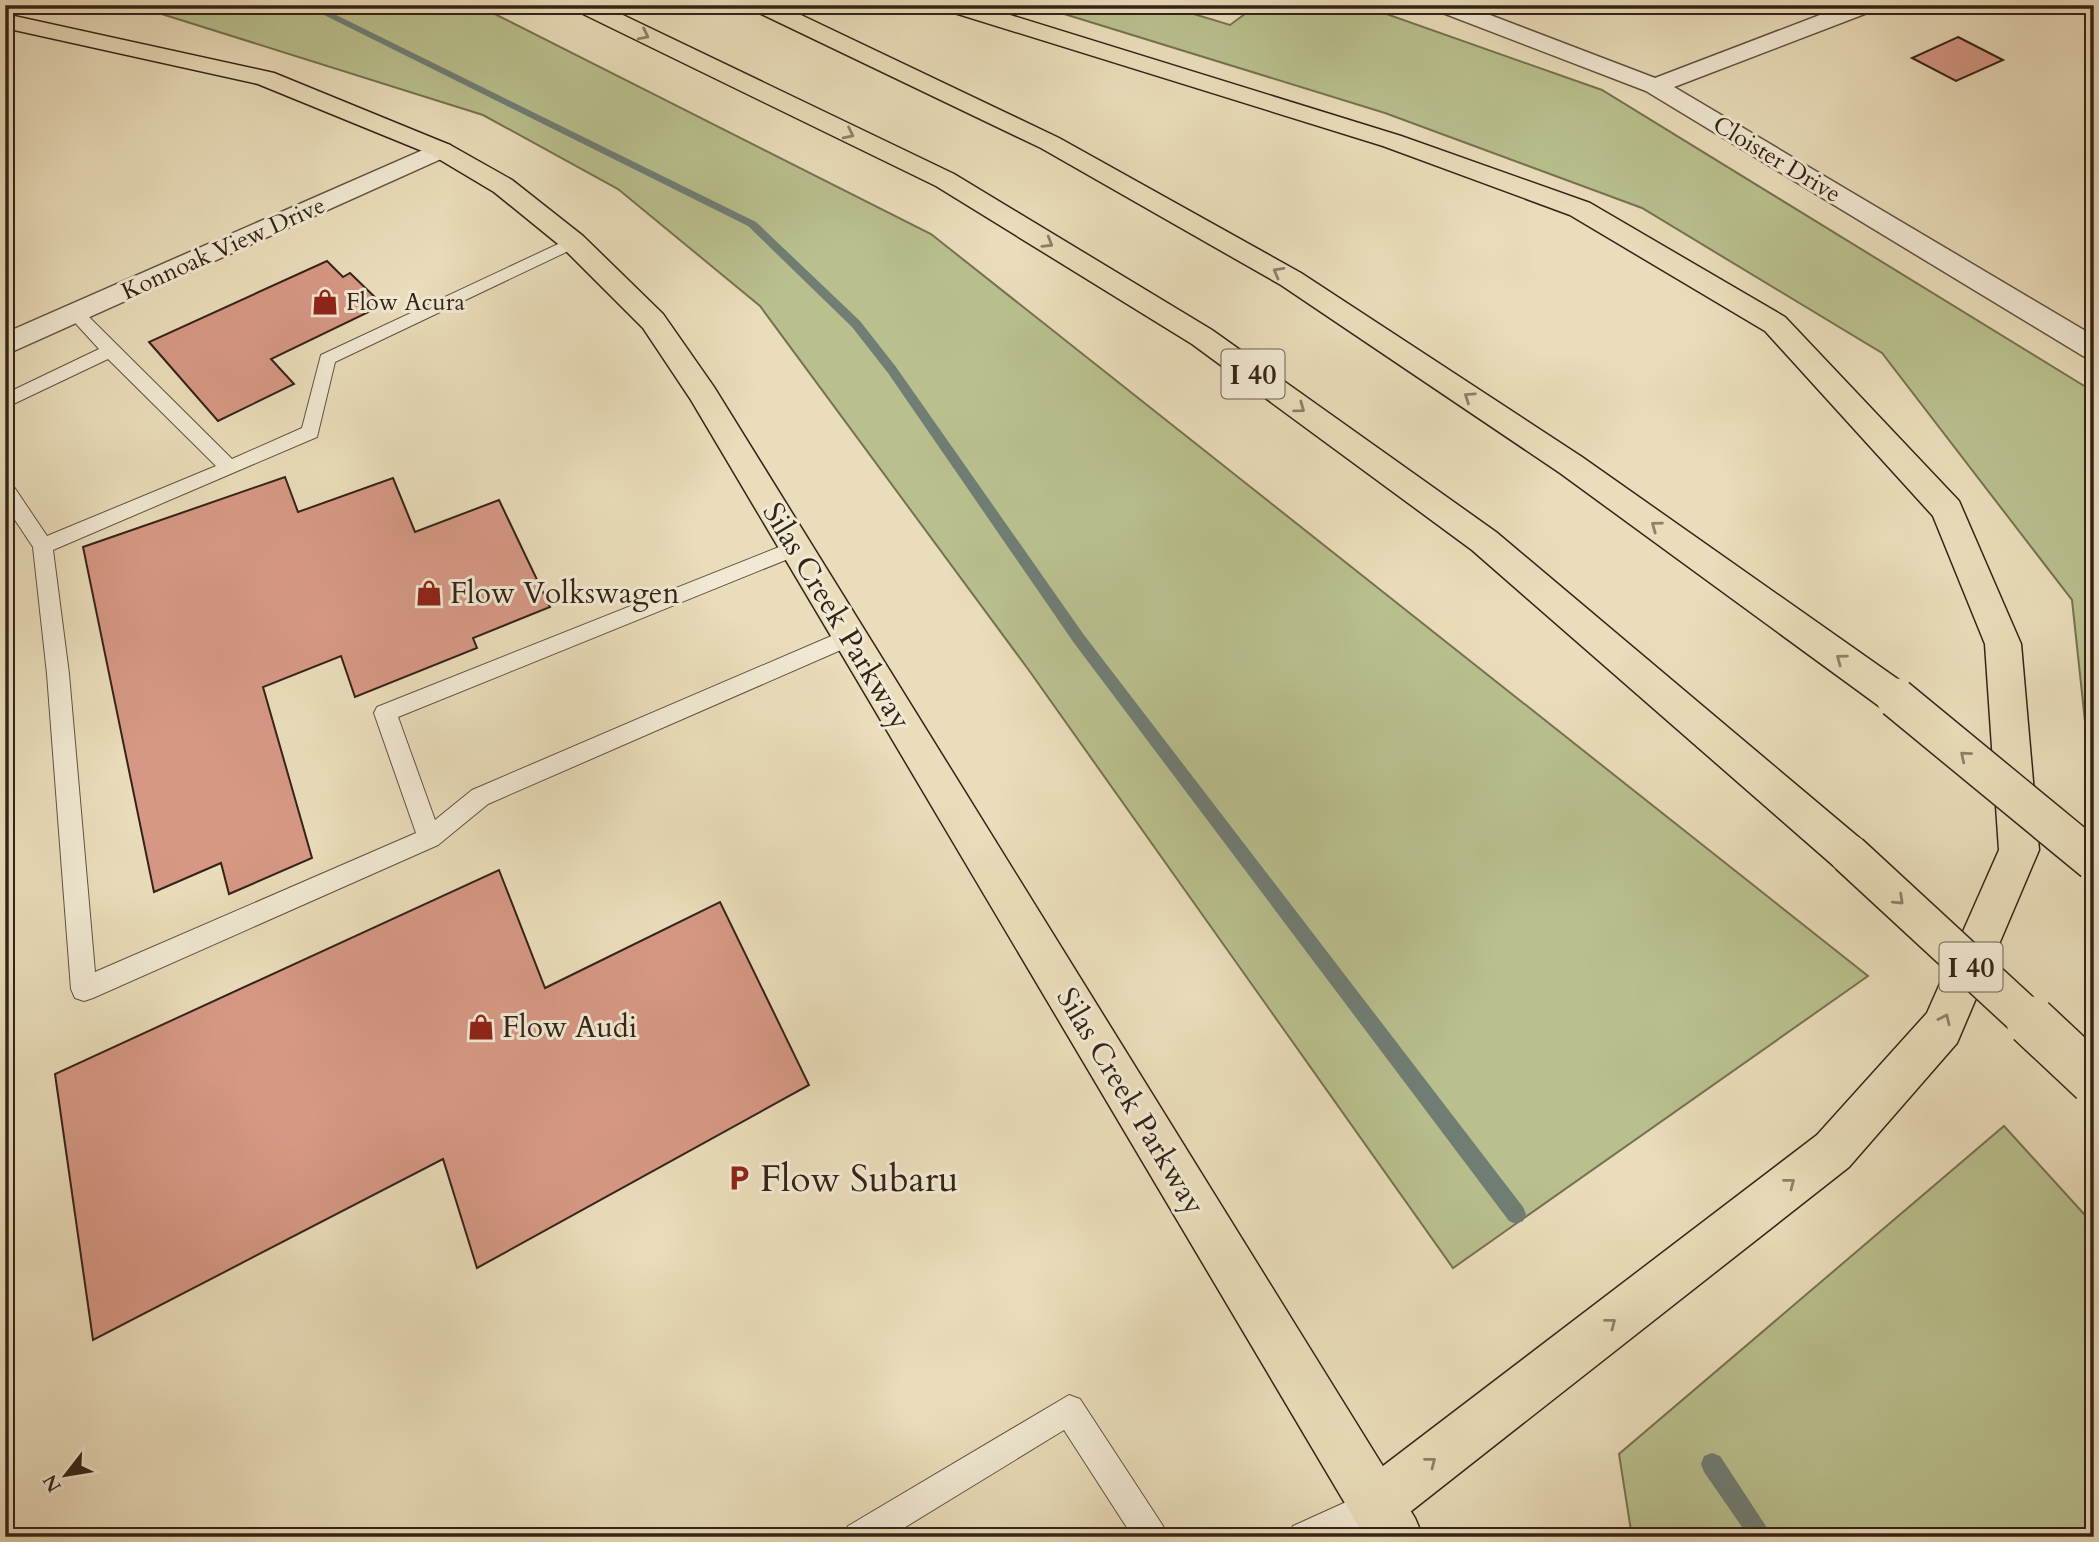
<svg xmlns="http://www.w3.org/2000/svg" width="2099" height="1542" font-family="Cardo,serif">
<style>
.green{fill:#b9c08e;stroke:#767252;stroke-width:2}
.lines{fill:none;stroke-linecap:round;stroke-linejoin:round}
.stream{fill:#707e75;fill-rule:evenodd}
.building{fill:#d69885;stroke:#342317;stroke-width:2}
.lane-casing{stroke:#625240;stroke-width:2}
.street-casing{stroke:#625240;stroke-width:3}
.primary-casing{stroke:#342317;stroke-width:3}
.highway-casing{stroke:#342317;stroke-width:3}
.lane{fill:#f1e9d3;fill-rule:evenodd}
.street{fill:#f1e9d3;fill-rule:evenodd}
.primary{fill:#eaddbb;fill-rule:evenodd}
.highway{fill:#eaddbb;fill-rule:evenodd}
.highway-bridge-far1-casing{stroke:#342317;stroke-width:42;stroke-linecap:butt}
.highway-bridge-casing{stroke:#342317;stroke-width:52;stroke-linecap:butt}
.highway-bridge-far1{stroke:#eaddbb;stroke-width:39}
.highway-bridge{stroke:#eaddbb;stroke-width:49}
.oneway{stroke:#8f8069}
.labels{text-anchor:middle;stroke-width:6;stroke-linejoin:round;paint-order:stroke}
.far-street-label{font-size:24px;fill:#342317;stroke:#f1e9d3}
.far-poi-label{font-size:24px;fill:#342317;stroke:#f1e9d3;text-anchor:start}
.shield{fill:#f1e9d3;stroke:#6d5e4f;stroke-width:2}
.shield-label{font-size:28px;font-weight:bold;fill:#342317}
.poi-label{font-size:30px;fill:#342317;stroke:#f1e9d3;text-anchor:start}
.street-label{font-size:30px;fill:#342317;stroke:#f1e9d3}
.near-poi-label{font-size:37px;fill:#342317;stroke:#f1e9d3;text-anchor:start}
</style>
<rect width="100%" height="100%" fill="#eaddbb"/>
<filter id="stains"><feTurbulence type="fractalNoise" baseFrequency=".00286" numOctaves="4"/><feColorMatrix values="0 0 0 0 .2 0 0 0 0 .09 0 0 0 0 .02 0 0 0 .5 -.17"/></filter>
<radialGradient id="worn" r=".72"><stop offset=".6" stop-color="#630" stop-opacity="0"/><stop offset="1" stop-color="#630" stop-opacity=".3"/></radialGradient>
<g class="green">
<path d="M133,5H477L931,234L1868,976L1453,1268L1028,669L760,306L618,189L483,115Z"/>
<path d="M1035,5H1164L1230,25L1257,5H1361L1602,90L2094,392V772L2090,768L2072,600L1882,353L1642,208L1385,113Z"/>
<path d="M2004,1126L2094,1225V1537H1632L1619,1454Z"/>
</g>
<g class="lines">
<g class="stream">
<path d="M304,5H316L756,222L860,321L896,367L1084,635L1523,1207L1526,1214L1523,1221L1516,1224L1509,1221L1074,643L888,373L852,327L748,226Z"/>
<path d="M1712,1453L1720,1456L1773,1537H1749L1704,1472L1701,1464L1704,1456Z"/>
</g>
</g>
<g class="building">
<path d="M1958,37L2003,60L1956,81L1912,58Z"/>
<path d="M327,261L343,277L350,273L383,305L271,359L294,384L218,421L149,342Z"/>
<path d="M285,477L298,512L393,478L415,532L499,500L550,607L473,638L477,648L355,697L341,656L263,687L312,858L229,894L221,863L154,892L83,547Z"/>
<path d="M499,870L545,988L720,902L809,1085L477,1268L443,1159L93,1340L55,1074Z"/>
</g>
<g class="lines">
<g class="lane-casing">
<g id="lane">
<path d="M573,237L579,238L581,242L579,246L335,362L317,437L53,550L69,674L95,972L416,833L374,713L377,707L789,543L796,541L803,543L806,548L803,553L398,717L435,820L472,790L843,631L850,629L857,631L861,637L857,643L488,804L438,845L93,998L84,1001L75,998L71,989L47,674L33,547L5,505V482L12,484L47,536L216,466L108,359L5,408V394L99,349L67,314L70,310H82L232,459L302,428L321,355Z"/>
<path d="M1069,1395L1080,1399L1163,1526L1168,1537H1133L1064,1430L889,1537H843L848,1526Z"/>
<path d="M1377,1488L1388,1493L1393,1504L1388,1515L1341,1537H1288L1293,1526Z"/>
</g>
</g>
<g class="street-casing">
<g id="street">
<path d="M1432,5H1464L1655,78L1846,5H1878L1875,10L1674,87L2094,336V359L2083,356L1646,91L1435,10Z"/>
<path d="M441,142L450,145L454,150L450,155L5,355V333Z"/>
</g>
</g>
<g class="primary-casing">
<path id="primary" d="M5,14L274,73L450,145L512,180L583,236L663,314L714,387L1415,1518L1423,1537H1365L691,400L643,328L563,248L494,192L432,155L258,84L5,28Z"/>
</g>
<g class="highway-casing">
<g id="highway">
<path d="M572,5H602L954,174L1212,330L1496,532L1863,841L1869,854L1863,867L1849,872L1835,867L1472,550L1192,344L936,186L575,10Z"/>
<path d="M750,5H780L1059,138L1301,273L1582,457L1909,687L1914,698L1909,709L1896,713L1883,709L1560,473L1281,285L1041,148L753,10Z"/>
<path d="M942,5H978L1401,136L1590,203L1785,317L1959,501L2021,644L2039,850L1957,1043L1849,1167L1396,1523L1377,1531L1358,1523L1350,1504L1358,1485L1817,1135L1927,1013L1999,850L1985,644L1933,516L1765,331L1570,215L1383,146L945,10Z"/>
</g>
</g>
<use href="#lane" class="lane"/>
<use href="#street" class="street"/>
<use href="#primary" class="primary"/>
<use href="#highway" class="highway"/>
<g class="highway-bridge-far1-casing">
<g id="highway-bridge-far1">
<path d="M1896,698L2094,861"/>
<path d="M1849,854L2032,1023"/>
</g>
</g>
<g class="highway-bridge-casing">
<path id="highway-bridge" d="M2031,1021L2094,1080"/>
</g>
<use href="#highway-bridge-far1" class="highway-bridge-far1"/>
<use href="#highway-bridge" class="highway-bridge"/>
</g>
<defs><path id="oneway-chevron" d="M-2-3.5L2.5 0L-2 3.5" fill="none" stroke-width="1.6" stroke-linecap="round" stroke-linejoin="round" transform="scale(1.75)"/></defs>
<g class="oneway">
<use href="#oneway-chevron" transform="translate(644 35) rotate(26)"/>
<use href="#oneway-chevron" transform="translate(849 134) rotate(26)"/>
<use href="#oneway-chevron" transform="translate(1048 243) rotate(31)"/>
<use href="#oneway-chevron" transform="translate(1278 272) rotate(-151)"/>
<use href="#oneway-chevron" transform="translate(1469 397) rotate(-146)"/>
<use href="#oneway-chevron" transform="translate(1300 408) rotate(36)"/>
<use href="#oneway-chevron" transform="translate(1656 526) rotate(-144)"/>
<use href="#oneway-chevron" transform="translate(1841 659) rotate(-144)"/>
<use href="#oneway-chevron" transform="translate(1965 756) rotate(-140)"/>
<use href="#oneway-chevron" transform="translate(1899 900) rotate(43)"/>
<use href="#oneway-chevron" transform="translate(1945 1019) rotate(-65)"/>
<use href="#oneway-chevron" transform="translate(1790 1183) rotate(-38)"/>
<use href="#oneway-chevron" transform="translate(1611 1323) rotate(-38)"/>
<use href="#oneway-chevron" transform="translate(1431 1462) rotate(-38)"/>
</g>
<defs>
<g id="shop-bare" transform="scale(2.1)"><path d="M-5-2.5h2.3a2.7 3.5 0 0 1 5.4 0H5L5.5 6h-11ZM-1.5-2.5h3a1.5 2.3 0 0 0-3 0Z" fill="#8f2418" stroke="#f1e9d3" stroke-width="2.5" paint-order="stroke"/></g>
<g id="parking-bare" transform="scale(2.1)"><path d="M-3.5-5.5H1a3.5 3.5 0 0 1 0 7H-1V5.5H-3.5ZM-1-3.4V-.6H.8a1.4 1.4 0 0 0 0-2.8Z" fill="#8f2418" stroke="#f1e9d3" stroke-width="2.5" paint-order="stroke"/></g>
</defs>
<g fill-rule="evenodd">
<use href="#shop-bare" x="325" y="302"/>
<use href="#shop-bare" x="429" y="593"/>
<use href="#shop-bare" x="481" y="1027"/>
<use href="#parking-bare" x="739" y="1178"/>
</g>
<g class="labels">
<g class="far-street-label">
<text transform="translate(1777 159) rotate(31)" y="8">Cloister Drive</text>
<text transform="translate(223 248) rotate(-24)" y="8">Konnoak View Drive</text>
</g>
<g class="far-poi-label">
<text x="346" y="310">Flow Acura</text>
</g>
<g class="shield">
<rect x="1221.5" y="349.5" width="63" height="49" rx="5"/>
<rect x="1939.5" y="942.5" width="63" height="49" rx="5"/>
</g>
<g class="shield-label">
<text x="1253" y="384">I 40</text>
<text x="1971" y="977">I 40</text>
</g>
<g class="poi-label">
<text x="450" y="603">Flow Volkswagen</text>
<text x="502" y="1037">Flow Audi</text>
</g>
<g class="street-label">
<text transform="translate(837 616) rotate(59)" y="10">Silas Creek Parkway</text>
<text transform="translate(1131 1101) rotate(59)" y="10">Silas Creek Parkway</text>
</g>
<g class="near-poi-label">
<text x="760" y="1191">Flow Subaru</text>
</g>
</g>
<rect width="2099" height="1542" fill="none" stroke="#eaddbb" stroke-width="28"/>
<rect x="7" y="7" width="2085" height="1528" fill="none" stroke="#342317" stroke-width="3.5"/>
<rect x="14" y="14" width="2071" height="1514" fill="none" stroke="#342317" stroke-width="2"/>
<g transform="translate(66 1475) rotate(239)" stroke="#f1e9d3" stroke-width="5" paint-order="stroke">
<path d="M0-5L12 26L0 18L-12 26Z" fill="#342317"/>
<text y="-10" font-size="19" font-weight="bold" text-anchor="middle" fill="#342317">N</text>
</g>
<rect width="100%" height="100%" filter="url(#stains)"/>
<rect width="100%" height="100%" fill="url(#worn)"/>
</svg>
